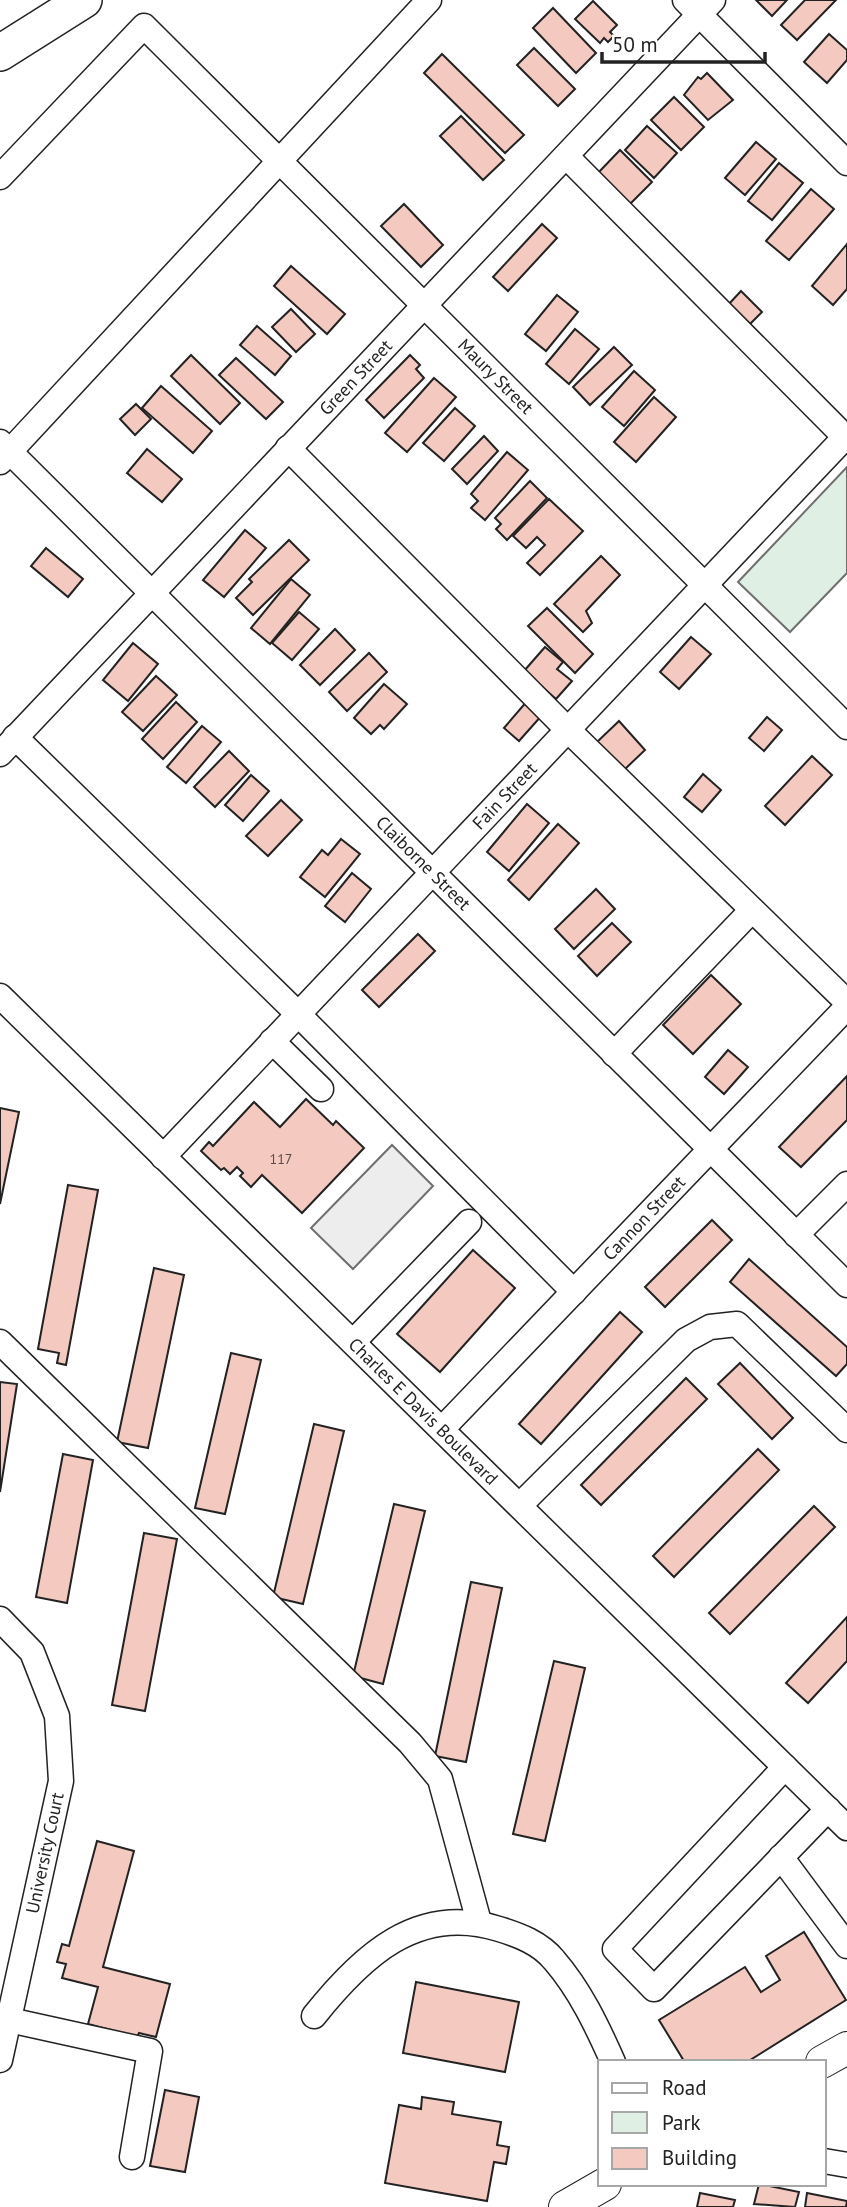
<svg xmlns="http://www.w3.org/2000/svg" width="847" height="2207" font-family="'PT Sans',sans-serif">
<style>
.green{fill:#e0efe3;stroke:#6f6f6f;stroke-width:2}
.parking{fill:#ededed;stroke:#6f6f6f;stroke-width:2}
.building{fill:#f3c9c0;stroke:#222;stroke-width:2}
.lines{fill:none;stroke-linecap:round;stroke-linejoin:round}
.minor-casing{stroke:#222;stroke-width:27}
.major-casing{stroke:#222;stroke-width:34}
.highway-casing{stroke:#222;stroke-width:38}
.minor{stroke:#fff;stroke-width:24}
.major{stroke:#fff;stroke-width:32}
.highway{stroke:#fff;stroke-width:35}
.labels{text-anchor:middle;stroke-width:5;stroke-linejoin:round;paint-order:stroke}
.number-label{font-size:14px;fill:#564c4a}
.street-label{font-size:18px;fill:#222;stroke:#fff}
</style>
<rect width="100%" height="100%" fill="#fff"/>
<path class="green" d="M847,467V573L790,632L738,582Z"/>
<path class="parking" d="M392,1145L433,1186L353,1269L311,1228Z"/>
<g class="building">
<path d="M756,0H787L772,16Z"/>
<path d="M805,0H836L797,40L781,25Z"/>
<path d="M593,1L617,25L610,32L614,36L608,42L604,38L600,43L575,19Z"/>
<path d="M553,8L596,53L576,73L533,28Z"/>
<path d="M829,34L847,50V60L827,83L804,62Z"/>
<path d="M534,48L575,89L558,106L517,65Z"/>
<path d="M442,54L524,135L505,153L424,73Z"/>
<path d="M707,73L733,100L708,120L684,95L698,77L701,79Z"/>
<path d="M674,97L704,127L681,150L651,120Z"/>
<path d="M461,116L504,160L483,180L440,136Z"/>
<path d="M647,126L677,153L654,178L625,150Z"/>
<path d="M756,142L776,159L745,195L725,178Z"/>
<path d="M620,150L652,182L629,205L597,174Z"/>
<path d="M779,163L803,183L772,220L748,201Z"/>
<path d="M811,189L834,209L789,260L766,241Z"/>
<path d="M404,204L443,245L421,267L381,226Z"/>
<path d="M542,224L557,238L508,291L493,277Z"/>
<path d="M847,244V289L833,305L812,286Z"/>
<path d="M291,266L345,314L327,334L274,286Z"/>
<path d="M741,291L762,312L747,327L727,306Z"/>
<path d="M557,295L578,312L546,351L525,334Z"/>
<path d="M291,309L315,334L296,352L272,327Z"/>
<path d="M257,326L291,356L275,375L240,345Z"/>
<path d="M575,329L599,349L569,384L546,364Z"/>
<path d="M614,347L632,365L590,405L573,387Z"/>
<path d="M191,355L240,403L220,424L171,376Z"/>
<path d="M410,355L420,365L416,369L424,378L384,418L366,400Z"/>
<path d="M236,358L283,402L266,419L219,375Z"/>
<path d="M634,371L655,390L624,426L602,407Z"/>
<path d="M434,378L456,397L407,452L385,433Z"/>
<path d="M161,386L212,431L193,453L142,408Z"/>
<path d="M654,397L676,417L636,462L614,442Z"/>
<path d="M136,404L151,419L135,435L120,419Z"/>
<path d="M455,408L475,426L444,461L423,443Z"/>
<path d="M484,436L498,451L467,484L452,469Z"/>
<path d="M147,449L182,479L162,502L127,473Z"/>
<path d="M507,452L528,470L485,520L471,508L478,501L471,494Z"/>
<path d="M530,481L547,498L507,540L496,529L501,524L495,518Z"/>
<path d="M549,499L583,531L540,575L527,563L545,545L537,537L526,548L513,536Z"/>
<path d="M245,530L266,548L224,597L203,580Z"/>
<path d="M289,540L309,560L253,615L236,598L252,582L249,579Z"/>
<path d="M46,548L83,579L68,597L31,566Z"/>
<path d="M601,556L620,575L586,611L592,623L583,632L554,604Z"/>
<path d="M291,579L310,595L270,644L251,628Z"/>
<path d="M547,608L593,654L575,673L528,626Z"/>
<path d="M299,612L319,629L292,660L272,643Z"/>
<path d="M335,629L355,650L320,685L300,665Z"/>
<path d="M691,637L711,654L679,689L660,672Z"/>
<path d="M133,643L158,664L128,701L103,680Z"/>
<path d="M545,647L563,662L557,669L572,681L556,699L524,671Z"/>
<path d="M369,653L387,672L347,711L329,692Z"/>
<path d="M156,676L177,695L143,731L122,712Z"/>
<path d="M384,684L407,704L384,729L380,725L371,734L354,718Z"/>
<path d="M528,700L543,714L519,741L504,728Z"/>
<path d="M176,702L197,722L163,759L142,739Z"/>
<path d="M767,717L782,730L764,751L749,738Z"/>
<path d="M619,721L645,750L624,770L597,742Z"/>
<path d="M202,726L221,742L186,783L167,767Z"/>
<path d="M229,751L249,771L215,807L194,787Z"/>
<path d="M812,756L832,775L785,825L765,806Z"/>
<path d="M703,774L721,790L702,812L684,797Z"/>
<path d="M251,775L269,791L243,821L225,805Z"/>
<path d="M281,800L302,820L268,856L246,836Z"/>
<path d="M527,804L549,823L509,871L487,852Z"/>
<path d="M558,824L579,843L529,900L508,880Z"/>
<path d="M341,839L360,854L325,897L300,877L322,850L328,855Z"/>
<path d="M352,873L371,889L345,922L325,906Z"/>
<path d="M596,889L615,909L574,949L555,929Z"/>
<path d="M612,923L631,942L597,976L578,956Z"/>
<path d="M418,934L435,951L379,1007L362,990Z"/>
<path d="M711,975L741,1004L693,1054L663,1025Z"/>
<path d="M728,1050L748,1067L724,1094L705,1077Z"/>
<path d="M847,1076V1120L801,1167L779,1147Z"/>
<path d="M306,1099L333,1125L336,1121L364,1148L302,1213L262,1175L251,1187L240,1176L243,1173L237,1167L230,1174L224,1168L221,1170L201,1151L209,1142L213,1146L254,1102L280,1127Z"/>
<path d="M0,1108L19,1112L0,1204Z"/>
<path d="M68,1185L98,1190L66,1365L57,1363L59,1353L38,1349Z"/>
<path d="M712,1220L732,1240L665,1307L645,1287Z"/>
<path d="M473,1250L515,1288L440,1372L397,1334Z"/>
<path d="M749,1259L847,1347V1364L836,1376L730,1282Z"/>
<path d="M154,1268L184,1275L148,1448L117,1442Z"/>
<path d="M620,1312L642,1332L541,1444L519,1424Z"/>
<path d="M231,1353L261,1360L225,1514L195,1508Z"/>
<path d="M740,1363L793,1418L772,1439L718,1384Z"/>
<path d="M686,1378L707,1399L601,1505L581,1485Z"/>
<path d="M0,1382L17,1384L0,1492Z"/>
<path d="M314,1424L344,1431L303,1604L273,1597Z"/>
<path d="M758,1449L779,1470L674,1577L653,1556Z"/>
<path d="M63,1454L93,1460L67,1603L36,1597Z"/>
<path d="M394,1504L425,1511L383,1684L353,1676Z"/>
<path d="M814,1506L835,1527L730,1634L709,1613Z"/>
<path d="M144,1533L177,1539L145,1711L112,1705Z"/>
<path d="M471,1582L502,1588L466,1762L435,1756Z"/>
<path d="M847,1617V1661L808,1703L786,1683Z"/>
<path d="M554,1661L585,1668L545,1841L513,1834Z"/>
<path d="M97,1841L134,1851L103,1967L170,1984L156,2037L139,2033L137,2037L88,2024L98,1987L62,1978L66,1964L57,1962L62,1944L69,1946Z"/>
<path d="M804,1932L846,2000L747,2062L684,2061L659,2020L745,1967L761,1992L780,1980L766,1956Z"/>
<path d="M416,1982L519,2002L505,2072L403,2053Z"/>
<path d="M165,2090L199,2097L185,2172L150,2166Z"/>
<path d="M422,2097L454,2102L452,2114L501,2122L497,2145L509,2147L506,2164L494,2162L487,2201L385,2183L399,2105L421,2109Z"/>
<path d="M759,2184L799,2192L795,2207L754,2204Z"/>
<path d="M700,2193L735,2200L733,2207H697Z"/>
<path d="M807,2193L847,2201L846,2207H805Z"/>
</g>
<g class="lines">
<g class="minor-casing">
<g id="minor">
<path d="M685,0L847,163"/>
<path d="M566,156L847,439"/>
<path id="s1" d="M0,177L144,26L847,727"/>
<path id="s2" d="M0,442L847,1285"/>
<path d="M288,448L567,729L847,1002"/>
<path d="M0,462L429,0"/>
<path d="M15,737L297,1013L574,1292"/>
<path id="s3" d="M0,754L713,0"/>
<path id="s4" d="M0,996L847,1828"/>
<path d="M272,1041L321,1089"/>
<path d="M614,1054L752,910"/>
<path id="s5" d="M163,1157L847,435"/>
<path d="M796,1235L847,1184"/>
<path d="M0,1342L410,1743L440,1779L479,1922"/>
<path d="M353,1342L469,1222"/>
<path id="s6" d="M442,1429L847,1007"/>
<path d="M520,1505L686,1340L710,1327L737,1324L847,1430"/>
<path d="M0,1619L32,1652L57,1716L61,1781L0,2060"/>
<path d="M785,1767L615,1949L654,1989L828,1809"/>
<path d="M781,1857L847,1946"/>
<path d="M314,2016C361,1957 417,1903 499,1929C519,1935 540,1943 554,1960C580,1990 597,2026 613,2062"/>
<path d="M0,2018L150,2051L132,2157"/>
<path d="M824,2161L847,2165"/>
</g>
</g>
<g class="major-casing">
<g id="major">
<path d="M822,2062L847,2048"/>
<path d="M565,2207L605,2184"/>
</g>
</g>
<g class="highway-casing">
<path id="highway" d="M0,53L84,0"/>
</g>
<use href="#minor" class="minor"/>
<use href="#major" class="major"/>
<use href="#highway" class="highway"/>
</g>
<g class="labels">
<g class="number-label">
<text x="281" y="1164">117</text>
</g>
<g class="street-label">
<text dy="6" stroke="none"><textPath href="#s3" startOffset="518">Green Street</textPath></text>
<text dy="6" stroke="none"><textPath href="#s1" startOffset="705">Maury Street</textPath></text>
<text dy="6" stroke="none"><textPath href="#s5" startOffset="497">Fain Street</textPath></text>
<text dy="6" stroke="none"><textPath href="#s2" startOffset="597">Claiborne Street</textPath></text>
<text dy="6" stroke="none"><textPath href="#s6" startOffset="292">Cannon Street</textPath></text>
<text dy="6" stroke="none"><textPath href="#s4" startOffset="593">Charles E Davis Boulevard</textPath></text>
<text transform="translate(45 1853) rotate(-78)" y="6">University Court</text>
</g>
</g>
<rect x="598" y="2060" width="228" height="126" fill="#ffffff" stroke="#a7a7a7" stroke-width="2"/>
<rect x="612" y="2083" width="35" height="10" fill="#ffffff" stroke="#a7a7a7" stroke-width="2"/>
<text x="662" y="2095" font-size="21" fill="#222222">Road</text>
<rect x="612" y="2112" width="35" height="21" fill="#e0efe3" stroke="#a7a7a7" stroke-width="2"/>
<text x="662" y="2130" font-size="21" fill="#222222">Park</text>
<rect x="612" y="2148" width="35" height="21" fill="#f3c9c0" stroke="#a7a7a7" stroke-width="2"/>
<text x="662" y="2165" font-size="21" fill="#222222">Building</text>
<path d="M602 52v10h163v-10" fill="none" stroke="#222222" stroke-width="3.5"/>
<text x="612" y="52" font-size="21" fill="#222222" stroke="#ffffff" stroke-width="5" paint-order="stroke">50 m</text>
</svg>
